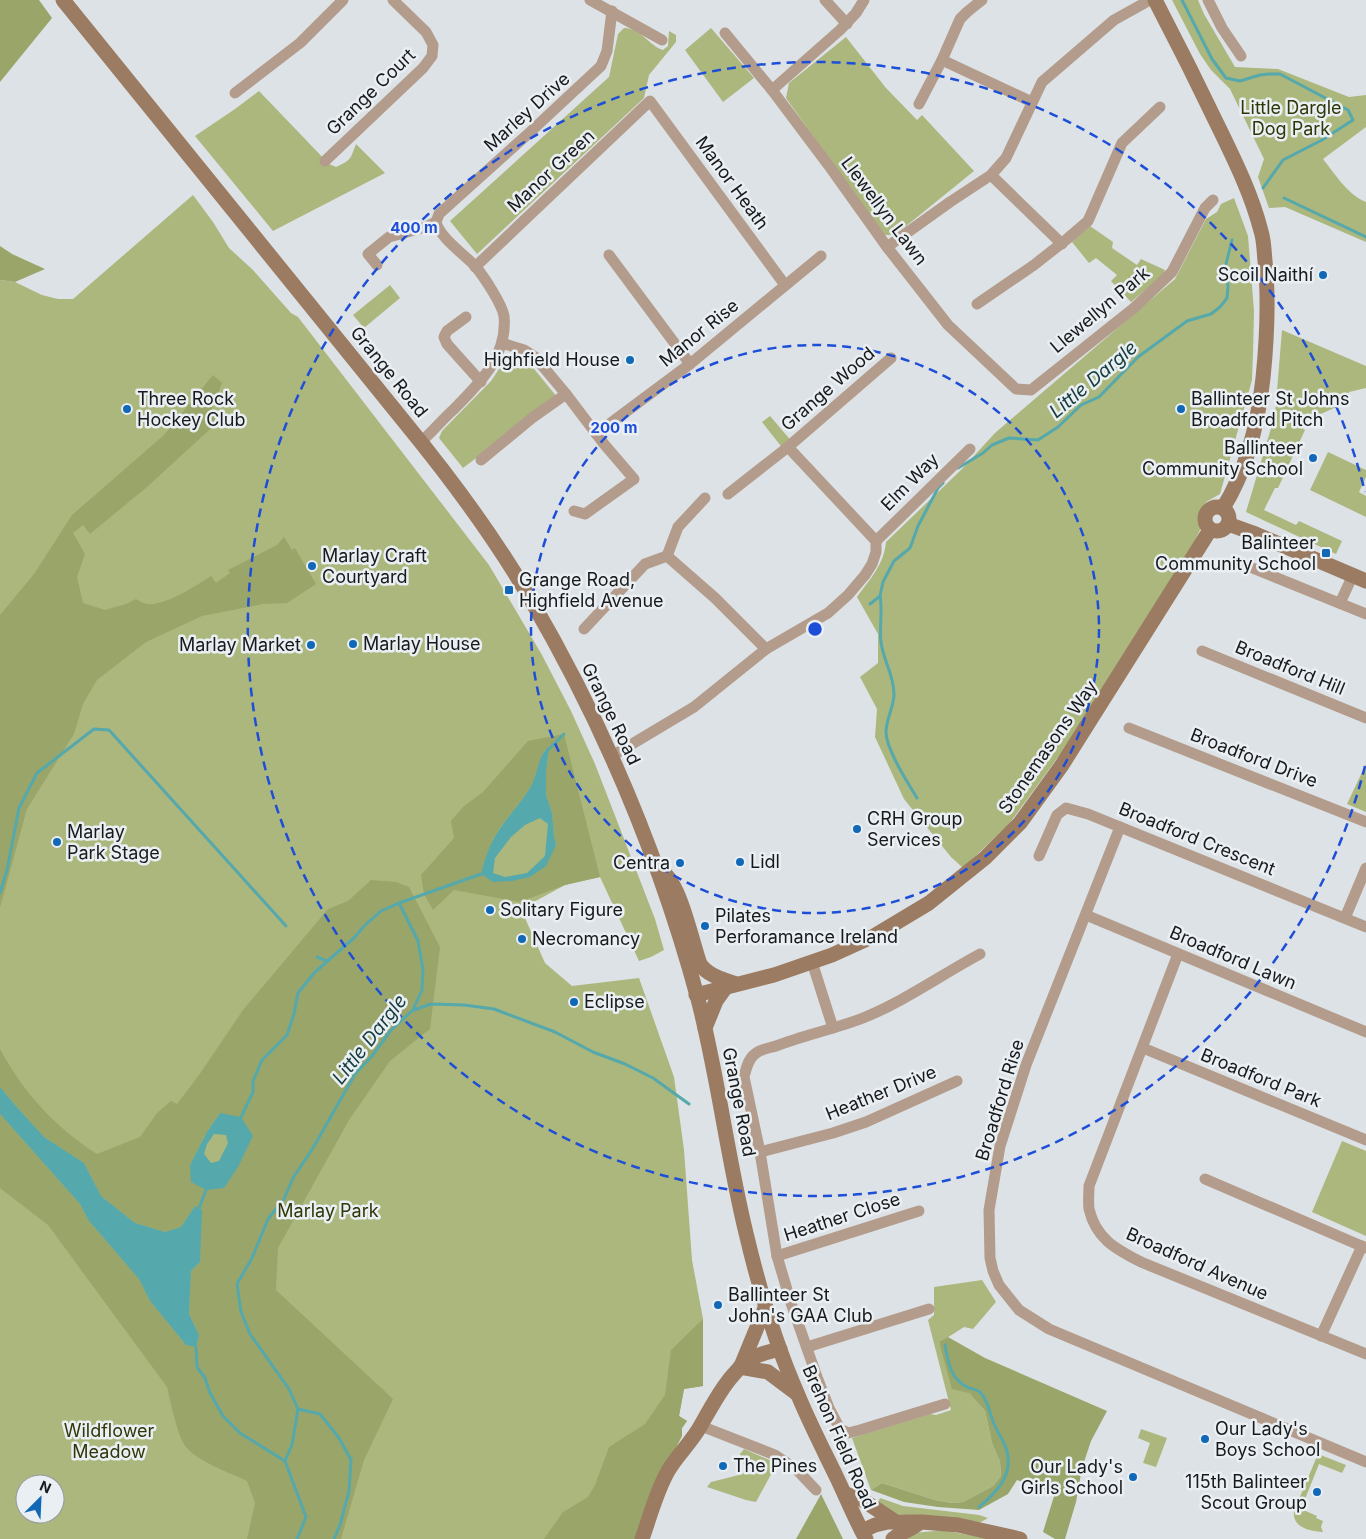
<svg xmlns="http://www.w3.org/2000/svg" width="1366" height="1539" font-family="Inter,sans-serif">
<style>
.green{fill:#acb77e;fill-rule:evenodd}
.forest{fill:#9aa56a;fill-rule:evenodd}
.water{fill:#55a8ab;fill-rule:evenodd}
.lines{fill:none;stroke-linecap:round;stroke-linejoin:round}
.stream{stroke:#55a8ab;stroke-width:3}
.street{stroke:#b39c8b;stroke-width:11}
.secondary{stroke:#9b7b61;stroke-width:15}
.ring{fill:none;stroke:#1d4ed8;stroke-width:2.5;stroke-dasharray:9 6}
.poi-dot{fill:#1068b6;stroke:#eaeff3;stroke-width:2}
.labels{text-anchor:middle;stroke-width:5;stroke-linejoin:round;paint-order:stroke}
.street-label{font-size:18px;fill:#18191b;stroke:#eaeff3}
.park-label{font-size:18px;fill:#303607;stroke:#eaeff3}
.poi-label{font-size:18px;fill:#18191b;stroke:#eaeff3;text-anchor:start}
.water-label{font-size:19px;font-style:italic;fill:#153d3e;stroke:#eaeff3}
.centre{fill:#1d4ed8;stroke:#eaeff3;stroke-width:2.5}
.ring-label{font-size:15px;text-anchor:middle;font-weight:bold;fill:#1d4ed8;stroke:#eaeff3;stroke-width:5;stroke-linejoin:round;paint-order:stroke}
</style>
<rect width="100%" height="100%" fill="#dde2e6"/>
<g class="green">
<path d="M1172,0H1198L1204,14L1235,67L1278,69L1349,97L1366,95V127L1323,159C1335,174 1348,195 1366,202V242L1285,207L1269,208L1258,177L1264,159L1230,89L1211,70L1200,54Z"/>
<path d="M624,28C642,29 648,45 663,50L668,46L669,31L676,35V42L649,75L644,98L477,254L450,221L609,77L618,34Z"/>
<path d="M711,28L754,78L723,102L685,50Z"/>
<path d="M846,37L886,88L917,120L922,115L974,171L895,235H883L786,98L789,83Z"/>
<path d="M259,91L329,164L336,167C352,160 350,159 356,144L385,173L273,231L195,136L235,109Z"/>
<path d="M193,195L213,222L229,248L253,270L291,313L298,317L489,565L542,655L571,711L595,764L655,919L664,950L651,957L639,961L600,877L565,885L521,909L545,963L572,986L639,978L674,1077L684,1150L692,1260L703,1319V1386L684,1389L679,1416L687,1421L682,1428V1436L663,1471L636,1539H0V280L15,282L42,295L58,299H73ZM25,1484H55V1514H25Z"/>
<path d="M1234,198L1248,236L1254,311L1253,353L1252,380L1220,494L1206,502L1200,512V530L1190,551L1061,753L1009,824L963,868L951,857L904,799L875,737L877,709L860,677L878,663V634L857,597C869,580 884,565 886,542L961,470L995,433L1175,279L1206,219L1217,212L1221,204Z"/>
<path d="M1090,226L1113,242L1112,248L1137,265L1141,259L1165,270L1162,276L1131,302L1111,281L1117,275L1096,258L1089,263L1072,242Z"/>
<path d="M390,285L400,298L364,328L353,315Z"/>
<path d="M1282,330L1366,366V388L1349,392L1343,404L1312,418L1310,421L1307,420L1303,429L1305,430L1278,488H1275L1264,510L1296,525L1299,521L1342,541L1336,554L1246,512L1275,415Z"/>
<path d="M512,357L526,359L557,397L463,468L439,438L442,431L491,381L501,366Z"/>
<path d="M770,416L793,443L784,450L762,422Z"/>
<path d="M1328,452L1366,470V477L1359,492L1366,496V517L1310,490Z"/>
<path d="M1366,764V812L1347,804Z"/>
<path d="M1342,1141L1366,1151V1236L1312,1212Z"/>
<path d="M982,1280L996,1302L973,1329L964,1327L939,1343L969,1393L985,1411L992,1443L1000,1462L1001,1476L993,1486L963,1502L952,1503L935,1500L882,1483L871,1490L852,1438L930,1414L936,1415L951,1410L928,1320L934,1315V1287Z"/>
<path d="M1141,1429L1167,1438L1156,1467L1143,1463L1150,1443L1138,1438Z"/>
<path d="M744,1449L774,1462L775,1467L756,1502L746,1500L707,1487L711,1482L743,1474L745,1468L740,1454Z"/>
<path d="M1318,1454L1346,1465L1342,1473L1319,1464L1301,1509L1317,1516L1316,1518L1323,1521L1321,1527L1323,1532C1310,1531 1292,1528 1294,1511Z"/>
<path d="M880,1498L903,1506L979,1515L988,1518L981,1522H977L897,1514L877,1505Z"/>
<path d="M935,1531H946L992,1539H901L912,1533Z"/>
</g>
<g class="forest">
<path d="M0,0H39L52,18L0,82Z"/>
<path d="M0,246L12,254L45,269L15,282L0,280Z"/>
<path d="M213,375L222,383L211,411L218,422L147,487L90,534L83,525L73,533L85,554L77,577L83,603L105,610L126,604L136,599C139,601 143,603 147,604C166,606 195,586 211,576L216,583L230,573L228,570L277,545L284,537L292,550L295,548L316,584L287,603L263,604L202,616L146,642L97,680L83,704L74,734L27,809L0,908V615L34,574L72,515L164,435Z"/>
<path d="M564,734L600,877L565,885L520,902L454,890L433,910L424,894L421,875L454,838L451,821L464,806L483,792L528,741ZM549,748L546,772V795L552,813L554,836L556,845L530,877L493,882L492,841L501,826L525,796L534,781L544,751Z"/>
<path d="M371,880L396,882L409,887L440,947L430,1029L390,1061L349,1120L278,1248L276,1290L393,1399L364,1460L341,1539H247L255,1503L247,1481C228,1472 199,1462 186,1447C178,1438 170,1400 167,1387L48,1225L0,1188V1114L80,1204L89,1221L139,1279L150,1301L186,1345L196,1347L199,1335L189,1314L191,1271L200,1262L195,1206L181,1227L165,1232L135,1223L101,1196L84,1163L44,1137L16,1106L0,1087V1049C23,1092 56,1128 97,1154L140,1137L157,1113L171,1101L177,1104L199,1075L243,1010L328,909L348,901ZM220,1113L238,1167L190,1165L207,1132Z"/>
<path d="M703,1319V1386L684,1389L679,1416L687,1421L682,1428V1436L663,1471L636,1539H544L563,1512L588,1497L595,1485L609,1447L645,1424L665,1395L671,1350Z"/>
<path d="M948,1337L985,1358L1107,1411L1091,1441L1082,1468L1076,1502L1065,1539H1055L1043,1532L1055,1493L1017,1480L1008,1494L979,1510L938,1507L904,1502L871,1490L882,1483L935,1500L952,1503L963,1502L993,1486L1001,1476L1000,1462L992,1443L985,1411L969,1393L952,1389L939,1342Z"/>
<path d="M821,1494L843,1539H796L820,1496Z"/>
</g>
<g class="water">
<path d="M549,747L546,772V795L552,813L554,836L556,845L546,866L530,877L512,881L493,882L481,874C485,857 491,841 501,827C511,812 525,799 533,782C538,771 539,754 549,747ZM540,818L548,824L545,856L527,873L505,877L493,873L495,858L511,837L525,825Z"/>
<path d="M0,1087L16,1106L44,1137L84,1163L101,1196L135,1223L165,1232L181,1227L195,1206L202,1210L200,1262L191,1271L189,1314L199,1335L196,1347L186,1345L150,1301L139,1279L89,1221L80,1204L0,1114Z"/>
<path d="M220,1113L241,1117L253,1136L238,1167L224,1188L206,1190L191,1182L190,1165L207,1132ZM214,1134L226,1135L228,1143L219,1161L211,1163L204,1154L207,1144Z"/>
</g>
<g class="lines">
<g class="stream">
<path d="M1182,0L1212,59L1226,78L1240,81L1260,75L1269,74H1280L1348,110L1353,120L1322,140L1283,160L1263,188"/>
<path d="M1284,198L1366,237"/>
<path d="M958,468L983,453L992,445L1009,438L1038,440L1058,427L1081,405L1099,397L1138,357L1187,321L1211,314L1220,307L1227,298L1228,287L1226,264L1232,240"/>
<path d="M880,596C883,612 879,627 881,642C883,660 894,675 894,694C894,707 886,719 886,732C886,749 908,783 917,798"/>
<path d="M870,604L880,596L883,582L894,561L910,548L918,526L938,488L943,483"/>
<path d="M547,751L564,734"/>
<path d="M0,893L7,870L19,808L37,773L94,729L109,730L286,926"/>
<path d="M317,957L327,961"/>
<path d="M414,1010L431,1004L464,1005L494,1009L555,1032L593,1052L625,1064L653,1078L689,1104"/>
<path d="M241,1117L253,1092V1081L262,1060L287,1035L294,1014L298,993L315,972L355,937L364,926L381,911L399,903"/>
<path d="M199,1208L206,1190"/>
<path d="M945,1345C948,1361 950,1379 967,1387C974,1390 979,1389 983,1396C989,1404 990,1415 994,1424C998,1433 1003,1440 1006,1448C1015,1474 997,1492 979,1507"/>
<path d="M196,1347L197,1367L205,1378L210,1393L223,1416L240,1433L285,1461"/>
<path d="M298,1409L320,1414L339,1438L351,1460L349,1491L340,1525L334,1539"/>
<path d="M297,1539L306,1517L285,1461L292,1445L298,1409L289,1389L250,1334L241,1312L237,1284L252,1258L268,1219L284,1199L293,1178L313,1148L355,1074L372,1056L391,1030L413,1010L422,990L423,970L418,941L399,903L484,873"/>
</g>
<g class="street">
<path d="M590,0L662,40"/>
<path d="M825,0L847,24"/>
<path d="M1208,0L1222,28L1241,56"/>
<path d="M725,33L772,90L832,170L887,247L948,325L1016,389L1031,390L1134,308L1172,272L1205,208L1213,200"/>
<path d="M942,60L1032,102"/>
<path d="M772,90L840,30L856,13L864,0"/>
<path d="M235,93L300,43L343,0"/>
<path d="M919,104L942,60L960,19L967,12L982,0"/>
<path d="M325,161L423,68L432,56L433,45L426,32L393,0"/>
<path d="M991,175L1062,244"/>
<path d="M436,222L439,214L528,134L601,66L607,51L612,11"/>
<path d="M887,247L950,202L991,175L1006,158L1042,82L1114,20L1150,0"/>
<path d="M609,255L690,364"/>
<path d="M377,265L368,254L389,237L426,227L436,222"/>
<path d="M475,267L650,101L785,285"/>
<path d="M977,304L1034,265L1067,239L1088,221L1122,143L1160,107"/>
<path d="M466,317L447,331L444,337L447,344L481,382"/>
<path d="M502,343L524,350L535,357L566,394L604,444L634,479L585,514L574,511"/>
<path d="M596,434L690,364L821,256"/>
<path d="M421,442C432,432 442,420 453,410C479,384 508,356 504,316C502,304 484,277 476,267C464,254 440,238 436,222"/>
<path d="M481,460L532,418L566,394"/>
<path d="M728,494L788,447L891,358"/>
<path d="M876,541L970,449"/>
<path d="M667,556L678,527L705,498"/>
<path d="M1245,565L1366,614"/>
<path d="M1340,603L1353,575"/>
<path d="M584,629L645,564L667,556L715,598L766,649"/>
<path d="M1202,651L1366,718"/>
<path d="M1129,728L1366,822"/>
<path d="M612,756L694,707L766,649L828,613L848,595L865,575L872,564L876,552V541L788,447"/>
<path d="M1120,827L1026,1065L1000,1146L989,1210L990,1258L993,1271L999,1285L1019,1310L1049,1329L1366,1462"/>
<path d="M1039,856L1057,815L1066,808L1088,814L1366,927"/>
<path d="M1086,915L1366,1032"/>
<path d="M1345,918L1366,868"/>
<path d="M1178,954L1089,1186C1089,1193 1088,1202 1089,1209C1096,1239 1116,1249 1141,1262L1366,1354"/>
<path d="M812,962L833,1028"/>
<path d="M1143,1048L1366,1140"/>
<path d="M760,1152L833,1133L866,1122L957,1081"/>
<path d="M1205,1179L1366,1248"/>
<path d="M777,1256L919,1211"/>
<path d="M1321,1336L1362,1246"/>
<path d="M807,1347L929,1309"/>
<path d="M945,1404L860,1430L848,1433L840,1429L829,1408L817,1377L791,1303L777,1256L760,1152L744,1077C746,1069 748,1059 755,1054C760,1049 770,1048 776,1046C805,1035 835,1029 863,1018C905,1001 941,975 980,954"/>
<path d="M701,1426L775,1455L796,1469L816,1490"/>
</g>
<g class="secondary">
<path d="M63,0L407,425C452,480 495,538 531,600C604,725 660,859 698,999C718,1076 727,1155 746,1233C759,1288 775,1343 798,1395C810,1424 824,1451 837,1478C847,1499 855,1519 866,1539"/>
<path d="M1155,0C1178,44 1200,88 1221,132C1237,165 1252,196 1261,231C1264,240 1264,251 1265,261C1269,300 1267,339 1263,378C1258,423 1247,470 1223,508"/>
<circle cx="1217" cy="519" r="12"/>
<path d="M1228,524L1253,533L1366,581"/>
<path d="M664,873C681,887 692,942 700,964C708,976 723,979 736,984"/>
<path d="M696,995L774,975L832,955L874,936L929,903L985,858L1020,823L1062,765L1210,530"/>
<path d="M705,1028L716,1001L726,987"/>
<path d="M741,1366L765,1308"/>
<path d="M740,1367L768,1372L796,1393"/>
<path d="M845,1494L861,1499L896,1522"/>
<path d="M862,1531L875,1525L888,1522H922L958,1525L1020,1539"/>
<path d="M642,1539C650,1517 656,1492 668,1471C677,1455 692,1442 701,1425C713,1404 728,1375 748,1361C757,1354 769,1352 780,1349"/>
<path d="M893,1539C901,1532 910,1530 918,1524"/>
</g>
</g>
<g class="ring">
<circle cx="815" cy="629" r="284"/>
<path d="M1365 766A567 567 0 1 1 1365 492"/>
</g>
<g class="poi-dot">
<circle cx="1323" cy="275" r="5"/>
<circle cx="630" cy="360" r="5"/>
<circle cx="127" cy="409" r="5"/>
<circle cx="1181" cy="409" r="5"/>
<circle cx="1313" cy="458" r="5"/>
<rect x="1321" y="548" width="10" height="10" rx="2.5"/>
<circle cx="312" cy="566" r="5"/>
<rect x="504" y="585" width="10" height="10" rx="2.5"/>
<circle cx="353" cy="644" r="5"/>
<circle cx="311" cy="645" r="5"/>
<circle cx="857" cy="829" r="5"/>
<circle cx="57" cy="842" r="5"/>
<circle cx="740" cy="862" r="5"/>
<circle cx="680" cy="863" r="5"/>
<circle cx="490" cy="910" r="5"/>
<circle cx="705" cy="926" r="5"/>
<circle cx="522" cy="939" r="5"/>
<circle cx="574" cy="1002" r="5"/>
<circle cx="718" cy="1305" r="5"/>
<circle cx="1205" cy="1439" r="5"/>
<circle cx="723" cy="1466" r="5"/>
<circle cx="1133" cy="1477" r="5"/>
<circle cx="1317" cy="1492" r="5"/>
</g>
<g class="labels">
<g class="street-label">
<text transform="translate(371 92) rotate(-44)" y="6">Grange Court</text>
<text transform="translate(527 112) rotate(-42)" y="6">Marley Drive</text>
<text transform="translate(551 171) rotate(-43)" y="6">Manor Green</text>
<text transform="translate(732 183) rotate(54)" y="6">Manor Heath</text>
<text transform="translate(884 211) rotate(53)" y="6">Llewellyn Lawn</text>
<text transform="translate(1100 310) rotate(-40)" y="6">Llewellyn Park</text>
<text transform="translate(699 333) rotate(-39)" y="6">Manor Rise</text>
<text transform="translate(389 372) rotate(51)" y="6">Grange Road</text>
<text transform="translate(828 389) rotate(-41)" y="6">Grange Wood</text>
<text transform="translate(910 482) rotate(-45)" y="6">Elm Way</text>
<text transform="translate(1290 668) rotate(22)" y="6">Broadford Hill</text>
<text transform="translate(611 714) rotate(64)" y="6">Grange Road</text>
<text transform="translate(1048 747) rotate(-55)" y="6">Stonemasons Way</text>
<text transform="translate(1254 758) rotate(21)" y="6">Broadford Drive</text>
<text transform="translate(1197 839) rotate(22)" y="6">Broadford Crescent</text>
<text transform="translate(1233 958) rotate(23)" y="6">Broadford Lawn</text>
<text transform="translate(1261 1078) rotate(22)" y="6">Broadford Park</text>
<text transform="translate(881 1093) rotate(-22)" y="6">Heather Drive</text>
<text transform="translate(1000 1100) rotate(-73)" y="6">Broadford Rise</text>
<text transform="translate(739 1102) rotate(79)" y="6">Grange Road</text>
<text transform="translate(842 1217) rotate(-18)" y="6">Heather Close</text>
<text transform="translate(1197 1264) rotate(24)" y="6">Broadford Avenue</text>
<text transform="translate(839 1437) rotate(66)" y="6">Brehon Field Road</text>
</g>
<g class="park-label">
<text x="1291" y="114">Little Dargle<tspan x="1291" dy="21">Dog Park</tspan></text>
<text x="328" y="1217">Marlay Park</text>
<text x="109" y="1437">Wildflower<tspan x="109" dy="21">Meadow</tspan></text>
</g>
<g class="poi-label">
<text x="1313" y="281" text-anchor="end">Scoil Naithí</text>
<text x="620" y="366" text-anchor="end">Highfield House</text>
<text x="137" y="405">Three Rock<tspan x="137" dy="21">Hockey Club</tspan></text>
<text x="1191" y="405">Ballinteer St Johns<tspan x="1191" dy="21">Broadford Pitch</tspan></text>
<text x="1303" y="454" text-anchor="end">Ballinteer<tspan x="1303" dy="21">Community School</tspan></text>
<text x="1316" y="549" text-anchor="end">Balinteer<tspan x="1316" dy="21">Community School</tspan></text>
<text x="322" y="562">Marlay Craft<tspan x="322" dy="21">Courtyard</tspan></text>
<text x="519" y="586">Grange Road,<tspan x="519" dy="21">Highfield Avenue</tspan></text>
<text x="363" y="650">Marlay House</text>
<text x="301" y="651" text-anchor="end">Marlay Market</text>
<text x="867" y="825">CRH Group<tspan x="867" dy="21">Services</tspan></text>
<text x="67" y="838">Marlay<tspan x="67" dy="21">Park Stage</tspan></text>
<text x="750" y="868">Lidl</text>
<text x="670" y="869" text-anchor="end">Centra</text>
<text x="500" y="916">Solitary Figure</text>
<text x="715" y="922">Pilates<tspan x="715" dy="21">Perforamance Ireland</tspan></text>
<text x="532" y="945">Necromancy</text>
<text x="584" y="1008">Eclipse</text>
<text x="728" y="1301">Ballinteer St<tspan x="728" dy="21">John's GAA Club</tspan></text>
<text x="1215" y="1435">Our Lady's<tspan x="1215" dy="21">Boys School</tspan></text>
<text x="733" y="1472">The Pines</text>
<text x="1123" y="1473" text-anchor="end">Our Lady's<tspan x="1123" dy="21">Girls School</tspan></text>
<text x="1307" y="1488" text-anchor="end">115th Balinteer<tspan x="1307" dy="21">Scout Group</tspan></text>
</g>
<g class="water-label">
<text transform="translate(1093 379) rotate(-40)" y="7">Little Dargle</text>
<text transform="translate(369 1039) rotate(-52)" y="7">Little Dargle</text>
</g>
</g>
<circle cx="815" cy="629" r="8" class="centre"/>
<g class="ring-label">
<text x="414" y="233">400 m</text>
<text x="614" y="433">200 m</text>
</g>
<g transform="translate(40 1499) rotate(24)"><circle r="24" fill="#eaeff3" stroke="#96999d"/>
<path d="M0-4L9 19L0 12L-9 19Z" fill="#1068b6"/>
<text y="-8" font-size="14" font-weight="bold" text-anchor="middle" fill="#18191b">N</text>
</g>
</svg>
